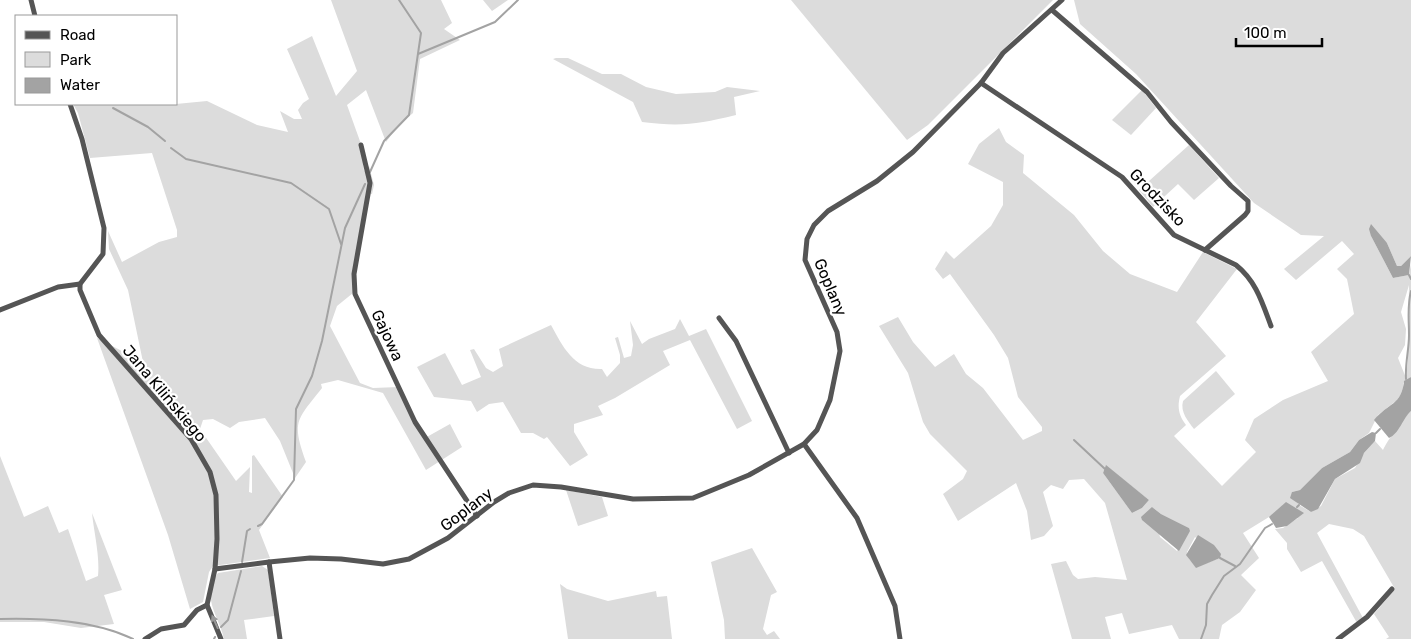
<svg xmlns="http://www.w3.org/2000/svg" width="1411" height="639" font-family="Rubik,sans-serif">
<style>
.green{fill:#dcdcdc;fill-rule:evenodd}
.water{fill:#a3a3a3}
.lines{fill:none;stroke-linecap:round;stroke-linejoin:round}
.stream{stroke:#a3a3a3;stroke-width:2}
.minor{stroke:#555;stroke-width:5}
.oneway{fill:#999}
.labels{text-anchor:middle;stroke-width:4.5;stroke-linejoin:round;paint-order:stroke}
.street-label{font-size:16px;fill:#000;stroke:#fff}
</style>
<rect width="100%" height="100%" fill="#fff"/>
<g class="green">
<path d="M331,0H441L452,23L444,29L460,40L420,59L413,113L399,125L386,142L366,90L347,105L361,144L364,171L369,166L374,185L372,194L367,193L353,293L337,306L330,326L360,383L373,388L399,387L425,438L450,424L462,447L426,470L383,393L338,380L321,384L322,388C297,420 291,421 306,462L295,478L280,441L265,418L239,422L230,428L213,419L203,420L200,429L236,481L250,467L249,492L252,493V456L254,455L283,497L259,530L270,558L213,566L209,572L203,602L190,609L168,535L97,338L143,362L128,290L109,249L108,231L122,262L159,242L177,237V230L152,153L90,158L78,113L73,104H176L207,101L257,125L288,132L280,111L294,119H302L298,110L303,103L309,99L287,49L312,36L336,96L357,71Z"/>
<path d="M483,0H508L492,11Z"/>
<path d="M791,0H1053L928,125L907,140Z"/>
<path d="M1074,0H1411V256L1401,266H1397L1387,243L1371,236L1393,278L1409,275L1411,264V377L1403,383L1404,390L1397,400L1378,415L1369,433L1359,440L1350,452L1322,468L1300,490L1292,492L1299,505L1311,512L1321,506L1335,479L1355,468L1364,453L1375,441L1383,450C1388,440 1402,419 1411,411V639H1386L1389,637L1374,614L1395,589L1364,536L1353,529L1329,524L1317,533L1363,618L1357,623L1322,561L1301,572L1287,549V543L1275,529L1283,528L1298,518L1269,517L1243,533L1259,558L1241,575L1256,590L1240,612L1222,625L1219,639H1179L1172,625L1129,634L1122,613L1105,617L1111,639H1072L1051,564L1066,561L1073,575L1078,579L1095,577L1127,580L1105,503L1084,479L1069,480L1063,489L1051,485L1043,492L1053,526L1044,536L1031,540L1027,511L1016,483L958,521L943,494L963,479L967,471L930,434L923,422L908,373L879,326L898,317L913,342L935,367L954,354L966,374L983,388L1023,440L1042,431V427L1018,397L1008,358L994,335L950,274L943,279L935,269L946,251L954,259L991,226L1003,205V182L968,164L979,144L999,128L1006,142L1024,155L1023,173L1074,215L1103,251L1130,274L1177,292L1203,252L1237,269L1196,322L1226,356L1180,396C1177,408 1179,416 1186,425L1174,436L1222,486L1256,452L1245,440L1254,419L1283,400L1328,381L1311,352L1354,314L1347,279L1337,269L1354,254L1342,241L1296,280L1284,269L1324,236L1301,235L1254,203L1136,74L1080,24ZM1409,285L1408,361L1406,378L1398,358L1405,345L1406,329L1401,312ZM1106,466L1149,500L1142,508L1132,513L1103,473ZM1152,507L1161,514L1189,528L1177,551L1160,537ZM1195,537L1220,558L1196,567L1189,559L1187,552Z"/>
<path d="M556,58H568L602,74H621L646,87L676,94L715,92L727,87L760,91L734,97L736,115C698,124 682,127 642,122L633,102L553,59Z"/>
<path d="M1142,90L1156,108L1131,135L1112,120Z"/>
<path d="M1189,145L1219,178L1194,200L1178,184L1153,207L1139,190Z"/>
<path d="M680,319L689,336L706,329L752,421L737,429L690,340L663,351L670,365L615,398L598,406L603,415L574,424V432L588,455L570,466L547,437L544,439L533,433H521L503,402L489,404L477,412L471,401L434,397L417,367L445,353L462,385L481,377L470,350L474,349L486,368L493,372L503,366L499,349L551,325C563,347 574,370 602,369L607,377L620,363V355L615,338L618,337L624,358L631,356L633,345L630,321L642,344L649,339L675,329Z"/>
<path d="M1216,371L1235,394L1194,429C1188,421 1180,412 1183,401Z"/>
<path d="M0,456L24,517L48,506L59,533L68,529L86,581L98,576C100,556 94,533 92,513L122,590L104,595L114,624L81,628L44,622H0Z"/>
<path d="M566,490L602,497L608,516L578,526Z"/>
<path d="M752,548L777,592L771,595L763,629L767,635L774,631L780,639H725L724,620L711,562Z"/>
<path d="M262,566L268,570L274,616L244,620L247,639H224C219,616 200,597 218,573Z"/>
<path d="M560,584L567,589L608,601L656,591L657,597L667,596L672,639H568Z"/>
</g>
<g class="water">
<path d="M1371,224L1387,243L1397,266H1401L1411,256L1409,275L1393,278L1371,236L1369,229Z"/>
<path d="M1411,377V411C1403,418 1399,434 1389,438L1374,420C1388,403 1402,405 1404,381Z"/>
<path d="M1372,432L1376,433L1375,441L1364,453L1360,463L1335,479L1318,509L1311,512L1290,498L1292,492L1300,490L1322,468L1350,452L1359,440Z"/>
<path d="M1106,465L1149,500L1142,508L1132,513L1103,473Z"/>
<path d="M1286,502L1304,513L1287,526L1276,528L1269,517Z"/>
<path d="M1152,507L1161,514L1189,528L1190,531L1179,551L1142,520L1141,517Z"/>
<path d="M1198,535L1214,545L1221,554L1220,558L1196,568L1186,555Z"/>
</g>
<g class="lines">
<g class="stream">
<path d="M418,54L495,22L518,0"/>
<path d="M113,108L148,127L165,141"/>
<path d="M171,148L186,159L291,183L329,209L341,244"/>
<path d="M370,172L384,141L409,115L421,33L399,0"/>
<path d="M1409,275L1411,279"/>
<path d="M1406,379C1405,363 1409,350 1409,335C1409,319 1407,306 1411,291"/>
<path d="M1376,433L1380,429"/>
<path d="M1074,440L1105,469"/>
<path d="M1297,507L1299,505"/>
<path d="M258,526L262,524L294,480L296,409L312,376L322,341L345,228L365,184"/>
<path d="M1220,558L1235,566"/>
<path d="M242,562L247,531L250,529"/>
<path d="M0,619C43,618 94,620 133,639"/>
<path d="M221,627L228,620L241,571"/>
<path d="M214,639L215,637"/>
<path d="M1201,639L1206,625L1207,604L1212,595L1224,576L1240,564L1265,528L1272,524"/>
</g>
<g class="minor">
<path d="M31,0L35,16"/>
<path d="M1052,10L1147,92L1171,122L1231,186L1248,201V211L1245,215L1205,250"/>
<path d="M981,83L1122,177L1174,235L1236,265C1256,281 1262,302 1271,326"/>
<path d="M70,104L82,139L104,228L103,254L80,284V290L99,335L191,439L210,472L216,495L217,539L215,569L207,605L221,639"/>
<path d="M361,145L370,183L354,274L355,294L415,422L477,516"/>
<path d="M0,310L58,287L80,284"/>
<path d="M719,318L736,341L789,453"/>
<path d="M804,444L857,518L895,606L900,639"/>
<path d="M215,569L269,562"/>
<path d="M145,639L161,629L184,625L197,610L207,605"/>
<path d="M280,639L269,562L310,558L341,559L383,564L409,559L448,538L494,502L509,493L533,485L561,487L633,499L693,498L749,475L804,444L817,430L830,400L840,351L837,332L805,260L807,239L814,225L828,211L877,181L913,152L981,83L1003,53L1062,0"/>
<path d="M1338,639L1367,617L1392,589"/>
</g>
</g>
<defs><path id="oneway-solid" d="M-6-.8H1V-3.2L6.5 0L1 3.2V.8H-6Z" transform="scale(1.25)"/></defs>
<use class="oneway" href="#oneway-solid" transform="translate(215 622) rotate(-114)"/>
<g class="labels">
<g class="street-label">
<text transform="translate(1158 197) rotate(46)" y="6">Grodzisko</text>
<text transform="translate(831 287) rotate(67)" y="6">Goplany</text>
<text transform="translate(388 335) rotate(65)" y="6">Gajowa</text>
<text transform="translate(165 393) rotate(50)" y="6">Jana Kilińskiego</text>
<text transform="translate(466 509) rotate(-37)" y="6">Goplany</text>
</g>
</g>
<rect x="15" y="15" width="162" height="90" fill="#ffffff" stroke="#999999"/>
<rect x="25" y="31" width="25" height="8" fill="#555555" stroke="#999999"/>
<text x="60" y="40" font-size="15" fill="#000000">Road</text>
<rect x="25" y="52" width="25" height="15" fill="#dcdcdc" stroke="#999999"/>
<text x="60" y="65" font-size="15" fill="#000000">Park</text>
<rect x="25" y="78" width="25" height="15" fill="#a3a3a3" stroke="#999999"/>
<text x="60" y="90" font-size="15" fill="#000000">Water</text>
<path d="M1236 38v8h86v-8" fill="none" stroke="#000000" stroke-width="2.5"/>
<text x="1244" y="38" font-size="15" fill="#000000" stroke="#ffffff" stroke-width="4" paint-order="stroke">100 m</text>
</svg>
